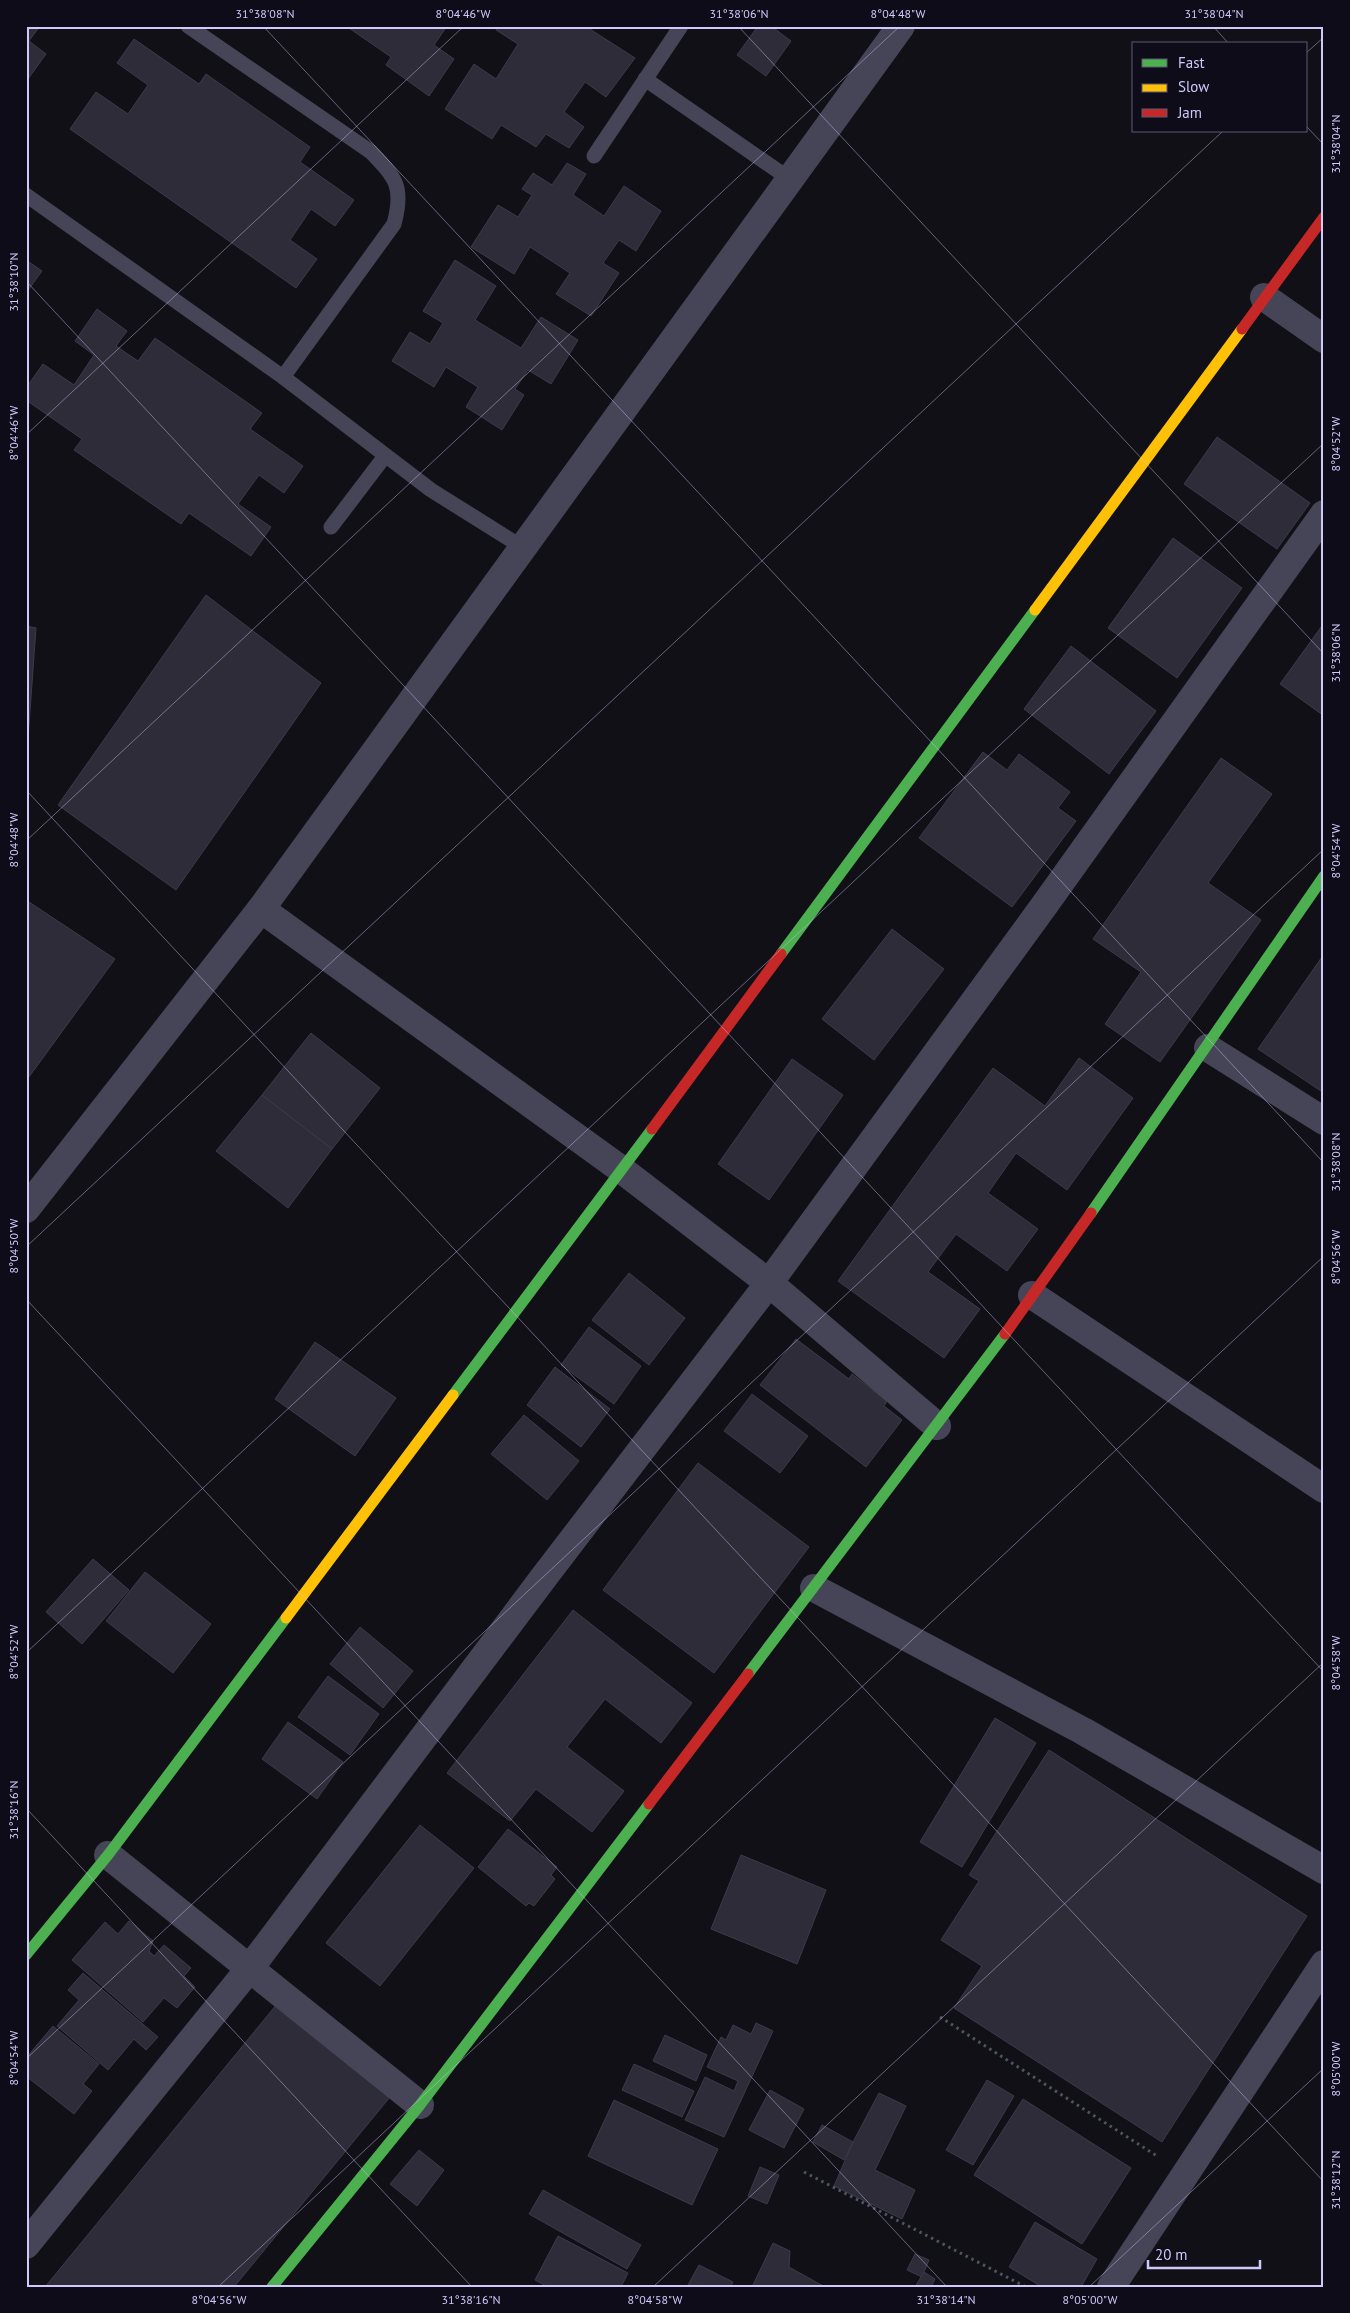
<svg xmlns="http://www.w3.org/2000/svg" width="1350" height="2313" font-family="'PT Sans',sans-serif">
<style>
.building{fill:#2f2c3a;stroke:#3c3a4b}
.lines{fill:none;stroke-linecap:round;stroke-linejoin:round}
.path{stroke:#495560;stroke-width:3;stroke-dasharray:2.5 4;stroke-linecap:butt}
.lane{stroke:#464557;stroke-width:15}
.street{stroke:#464557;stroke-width:28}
.fast{stroke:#4caf50;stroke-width:11}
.slow{stroke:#ffc107;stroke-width:11}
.jam{stroke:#c62828;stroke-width:11}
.ticks{fill:none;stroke:#d0c9fb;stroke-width:1;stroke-opacity:0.45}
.neatline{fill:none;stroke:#d0c9fb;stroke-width:2}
.ticks-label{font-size:12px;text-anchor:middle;fill:#d0c9fb}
</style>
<rect width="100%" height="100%" fill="#111016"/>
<g class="building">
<path d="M26,26H40L29,41L46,54L28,79Z"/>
<path d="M346,26H447L434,45L454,59L429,96L386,65L391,57Z"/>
<path d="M498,26H585L635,58L606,97L585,82L564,112L584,127L569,148L546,134L536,147L501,125L492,139L445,109L474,64L496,79L518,44L496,30Z"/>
<path d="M758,26H771L791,41L766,76L737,55Z"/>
<path d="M134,39L199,84L206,74L310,147L300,162L354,200L335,226L311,209L290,240L317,259L296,288L70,129L96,92L128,114L148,85L117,63Z"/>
<path d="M567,163L586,174L573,195L604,216L624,186L661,211L636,251L619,240L603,263L619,273L591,316L556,294L570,273L530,247L514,274L471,247L498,205L518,217L532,195L522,189L533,173L552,185Z"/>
<path d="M26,260L42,271L26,293Z"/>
<path d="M455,260L496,286L475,320L521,348L541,317L578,340L551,384L528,370L515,389L524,395L502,430L466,407L478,387L446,367L434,387L392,361L410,332L430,344L443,323L423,311Z"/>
<path d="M97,309L127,331L116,346L138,361L155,338L262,413L250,429L303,466L284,493L259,475L238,504L271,527L251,556L189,513L181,524L74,450L82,439L26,400V388L43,364L74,385L94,355L75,341Z"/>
<path d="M1217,437L1310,503L1277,549L1184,484Z"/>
<path d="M1173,538L1242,588L1177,678L1108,628Z"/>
<path d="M206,595L321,683L176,890L58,805Z"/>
<path d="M1324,623V716L1280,684Z"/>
<path d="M26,626L36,628L28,739H26Z"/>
<path d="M1071,646L1156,711L1109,774L1024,709Z"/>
<path d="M983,752L1007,770L1019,754L1070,792L1058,808L1076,821L1012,907L919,838Z"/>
<path d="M1221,758L1272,794L1208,883L1261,920L1160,1062L1105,1024L1141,972L1093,939Z"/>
<path d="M26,900L115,959L26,1081Z"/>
<path d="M892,929L944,969L874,1060L822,1019Z"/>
<path d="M1324,954V1093L1258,1049Z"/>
<path d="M311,1033L380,1088L332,1149L262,1095Z"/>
<path d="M1079,1058L1133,1098L1067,1190L1016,1153L988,1193L1038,1229L1007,1271L956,1234L928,1272L980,1309L944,1358L838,1281L993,1068L1045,1106Z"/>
<path d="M792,1059L843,1095L769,1200L718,1164Z"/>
<path d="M262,1095L332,1149L288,1208L216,1151Z"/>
<path d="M629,1273L685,1318L649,1365L592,1320Z"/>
<path d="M589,1327L641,1366L614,1404L561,1365Z"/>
<path d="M796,1339L849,1379L852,1374L887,1401L884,1406L902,1420L866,1467L760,1385Z"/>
<path d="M315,1342L396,1398L355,1456L275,1399Z"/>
<path d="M555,1367L610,1409L581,1447L527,1405Z"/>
<path d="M752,1394L808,1436L780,1473L724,1431Z"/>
<path d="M524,1415L579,1461L547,1500L491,1454Z"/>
<path d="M698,1463L809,1547L714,1673L603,1590Z"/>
<path d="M93,1559L129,1590L82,1644L46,1612Z"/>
<path d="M145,1572L211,1624L173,1673L106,1621Z"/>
<path d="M573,1610L692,1703L661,1743L605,1699L567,1747L624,1791L592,1832L536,1789L510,1821L447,1773Z"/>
<path d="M360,1627L413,1671L383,1708L330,1664Z"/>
<path d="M328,1676L379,1714L350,1755L298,1717Z"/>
<path d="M995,1718L1036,1743L962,1867L920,1842Z"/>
<path d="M288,1722L343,1762L317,1799L262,1759Z"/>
<path d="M1049,1750L1307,1916L1162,2142L954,2008L982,1966L941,1940L979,1881L969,1875Z"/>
<path d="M420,1825L474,1868L380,1986L326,1943Z"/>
<path d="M508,1829L557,1867L551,1875L555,1879L534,1906L529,1903L526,1906L478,1867Z"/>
<path d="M741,1855L826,1890L797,1964L711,1929Z"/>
<path d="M129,1921L153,1941L149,1951L154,1956L164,1945L191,1968L184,1976L195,1987L177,2008L164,1998L143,2022L72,1960L105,1922L118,1934Z"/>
<path d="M83,1973L158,2037L146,2050L134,2039L108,2070L57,2026L79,2000L68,1990Z"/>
<path d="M277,2004L390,2097L234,2287H45Z"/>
<path d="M756,2023L773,2031L724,2137L685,2120L705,2077L734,2091L738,2081L707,2067L721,2037L726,2040L733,2025L751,2034Z"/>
<path d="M53,2026L99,2064L83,2084L92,2091L74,2114L26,2076V2058Z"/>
<path d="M665,2035L707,2055L696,2081L653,2061Z"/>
<path d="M634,2064L694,2091L682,2117L622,2090Z"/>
<path d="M987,2080L1014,2096L973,2165L946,2150Z"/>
<path d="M770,2090L804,2109L784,2148L749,2130Z"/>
<path d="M879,2093L906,2106L875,2170L915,2190L902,2219L834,2186L853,2142Z"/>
<path d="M1023,2099L1131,2168L1082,2244L974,2175Z"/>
<path d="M614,2100L718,2149L692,2205L588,2156Z"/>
<path d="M822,2125L853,2142L844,2160L813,2142Z"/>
<path d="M419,2150L444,2170L417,2206L390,2184Z"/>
<path d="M760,2167L779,2175L767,2204L748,2196Z"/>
<path d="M543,2190L641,2245L627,2269L529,2214Z"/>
<path d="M1035,2222L1097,2259L1081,2287H1042L1009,2267Z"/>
<path d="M558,2236L628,2273L621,2287H548L535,2280Z"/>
<path d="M773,2243L790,2251L789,2267L825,2287H752Z"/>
<path d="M915,2254L929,2260L922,2277L907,2270Z"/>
<path d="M699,2265L733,2282L731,2287L688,2285Z"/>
<path d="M924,2272L935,2279L931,2287H915Z"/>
</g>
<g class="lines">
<g class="path">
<path d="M940,2017L1157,2156"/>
<path d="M804,2172L1026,2287"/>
</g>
<g class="lane">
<path d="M188,26L371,152C396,178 404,187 394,224L283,377"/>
<path d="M645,79L791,180"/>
<path d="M594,156L681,26"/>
<path d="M26,195L283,377L431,490L522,547"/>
<path d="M331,527L385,456"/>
</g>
<g class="street">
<path d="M1264,297L1324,339"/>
<path d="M261,909L622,1170L769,1283L937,1426"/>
<path d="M1208,1048L1324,1121"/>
<path d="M26,1209L261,909L901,26"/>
<path d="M1032,1295L1324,1489"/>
<path d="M814,1588L1083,1731L1324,1870"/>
<path d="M108,1855L420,2105"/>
<path d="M26,2245L250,1968L544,1577L769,1283L1046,903L1324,514"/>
<path d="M1111,2287L1324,1964"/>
</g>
<g class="fast">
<path d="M781,954L1035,610"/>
<path d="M1091,1213L1324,876"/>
<path d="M453,1395L652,1129"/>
<path d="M748,1674L1005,1334"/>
<path d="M26,1955L108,1855L286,1618"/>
<path d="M272,2287L420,2105L649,1804"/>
</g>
<g class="slow">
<path d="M1035,610L1242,329"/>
<path d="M286,1618L453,1395"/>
</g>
<g class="jam">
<path d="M1242,329L1324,217"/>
<path d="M652,1129L781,954"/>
<path d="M1005,1334L1091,1213"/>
<path d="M649,1804L748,1674"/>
</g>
</g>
<path class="ticks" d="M263,26L1324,1163M738,26L1324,654M1213,26L1229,44M26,28L29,26M1306,53L1324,37M1306,126L1324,145M26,281L1324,1672M26,435L464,26M26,790L1324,2182M26,841L900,26M26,1247L1223,131M26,1299L947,2287M26,1653L1324,443M26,1808L472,2287M26,2059L1324,849M218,2287L1324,1256M653,2287L1324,1662M1089,2287L1324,2068"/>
<rect width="1350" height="2313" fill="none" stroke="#0f0c1a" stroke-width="55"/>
<rect x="1132" y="42" width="175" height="90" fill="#0f0c1a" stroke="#5c5874"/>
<rect x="1142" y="59" width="25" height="8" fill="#4caf50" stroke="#5c5874"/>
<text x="1178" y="68" font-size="15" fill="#d0c9fb">Fast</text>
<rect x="1142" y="84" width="25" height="8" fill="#ffc107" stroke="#5c5874"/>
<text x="1178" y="92" font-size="15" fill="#d0c9fb">Slow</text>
<rect x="1142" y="109" width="25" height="8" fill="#c62828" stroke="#5c5874"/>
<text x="1178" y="118" font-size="15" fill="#d0c9fb">Jam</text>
<path d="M1148 2260v8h112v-8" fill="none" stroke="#d0c9fb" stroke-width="2.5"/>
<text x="1155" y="2260" font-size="15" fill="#d0c9fb" stroke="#0f0c1a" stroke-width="4" paint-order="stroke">20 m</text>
<rect x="28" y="28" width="1294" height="2258" class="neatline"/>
<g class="ticks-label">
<text x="265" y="18">31°38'08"N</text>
<text x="463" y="18">8°04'46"W</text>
<text x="739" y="18">31°38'06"N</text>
<text x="898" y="18">8°04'48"W</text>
<text x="1214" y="18">31°38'04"N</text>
<text transform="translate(1336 144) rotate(-90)" y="4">31°38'04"N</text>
<text transform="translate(14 282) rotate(-90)" y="4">31°38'10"N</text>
<text transform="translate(14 433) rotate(-90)" y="4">8°04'46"W</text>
<text transform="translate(1336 444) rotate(-90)" y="4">8°04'52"W</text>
<text transform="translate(1336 653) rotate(-90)" y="4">31°38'06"N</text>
<text transform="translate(14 840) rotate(-90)" y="4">8°04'48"W</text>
<text transform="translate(1336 851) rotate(-90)" y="4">8°04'54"W</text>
<text transform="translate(1336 1162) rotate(-90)" y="4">31°38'08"N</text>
<text transform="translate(14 1246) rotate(-90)" y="4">8°04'50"W</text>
<text transform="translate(1336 1257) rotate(-90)" y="4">8°04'56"W</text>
<text transform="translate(14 1652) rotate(-90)" y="4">8°04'52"W</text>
<text transform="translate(1336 1663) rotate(-90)" y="4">8°04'58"W</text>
<text transform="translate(14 1810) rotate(-90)" y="4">31°38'16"N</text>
<text transform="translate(14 2058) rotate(-90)" y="4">8°04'54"W</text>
<text transform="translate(1336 2069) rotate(-90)" y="4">8°05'00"W</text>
<text transform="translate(1336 2180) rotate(-90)" y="4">31°38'12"N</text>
<text x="219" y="2304">8°04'56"W</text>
<text x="471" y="2304">31°38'16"N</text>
<text x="655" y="2304">8°04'58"W</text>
<text x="946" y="2304">31°38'14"N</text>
<text x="1090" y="2304">8°05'00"W</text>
</g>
</svg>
